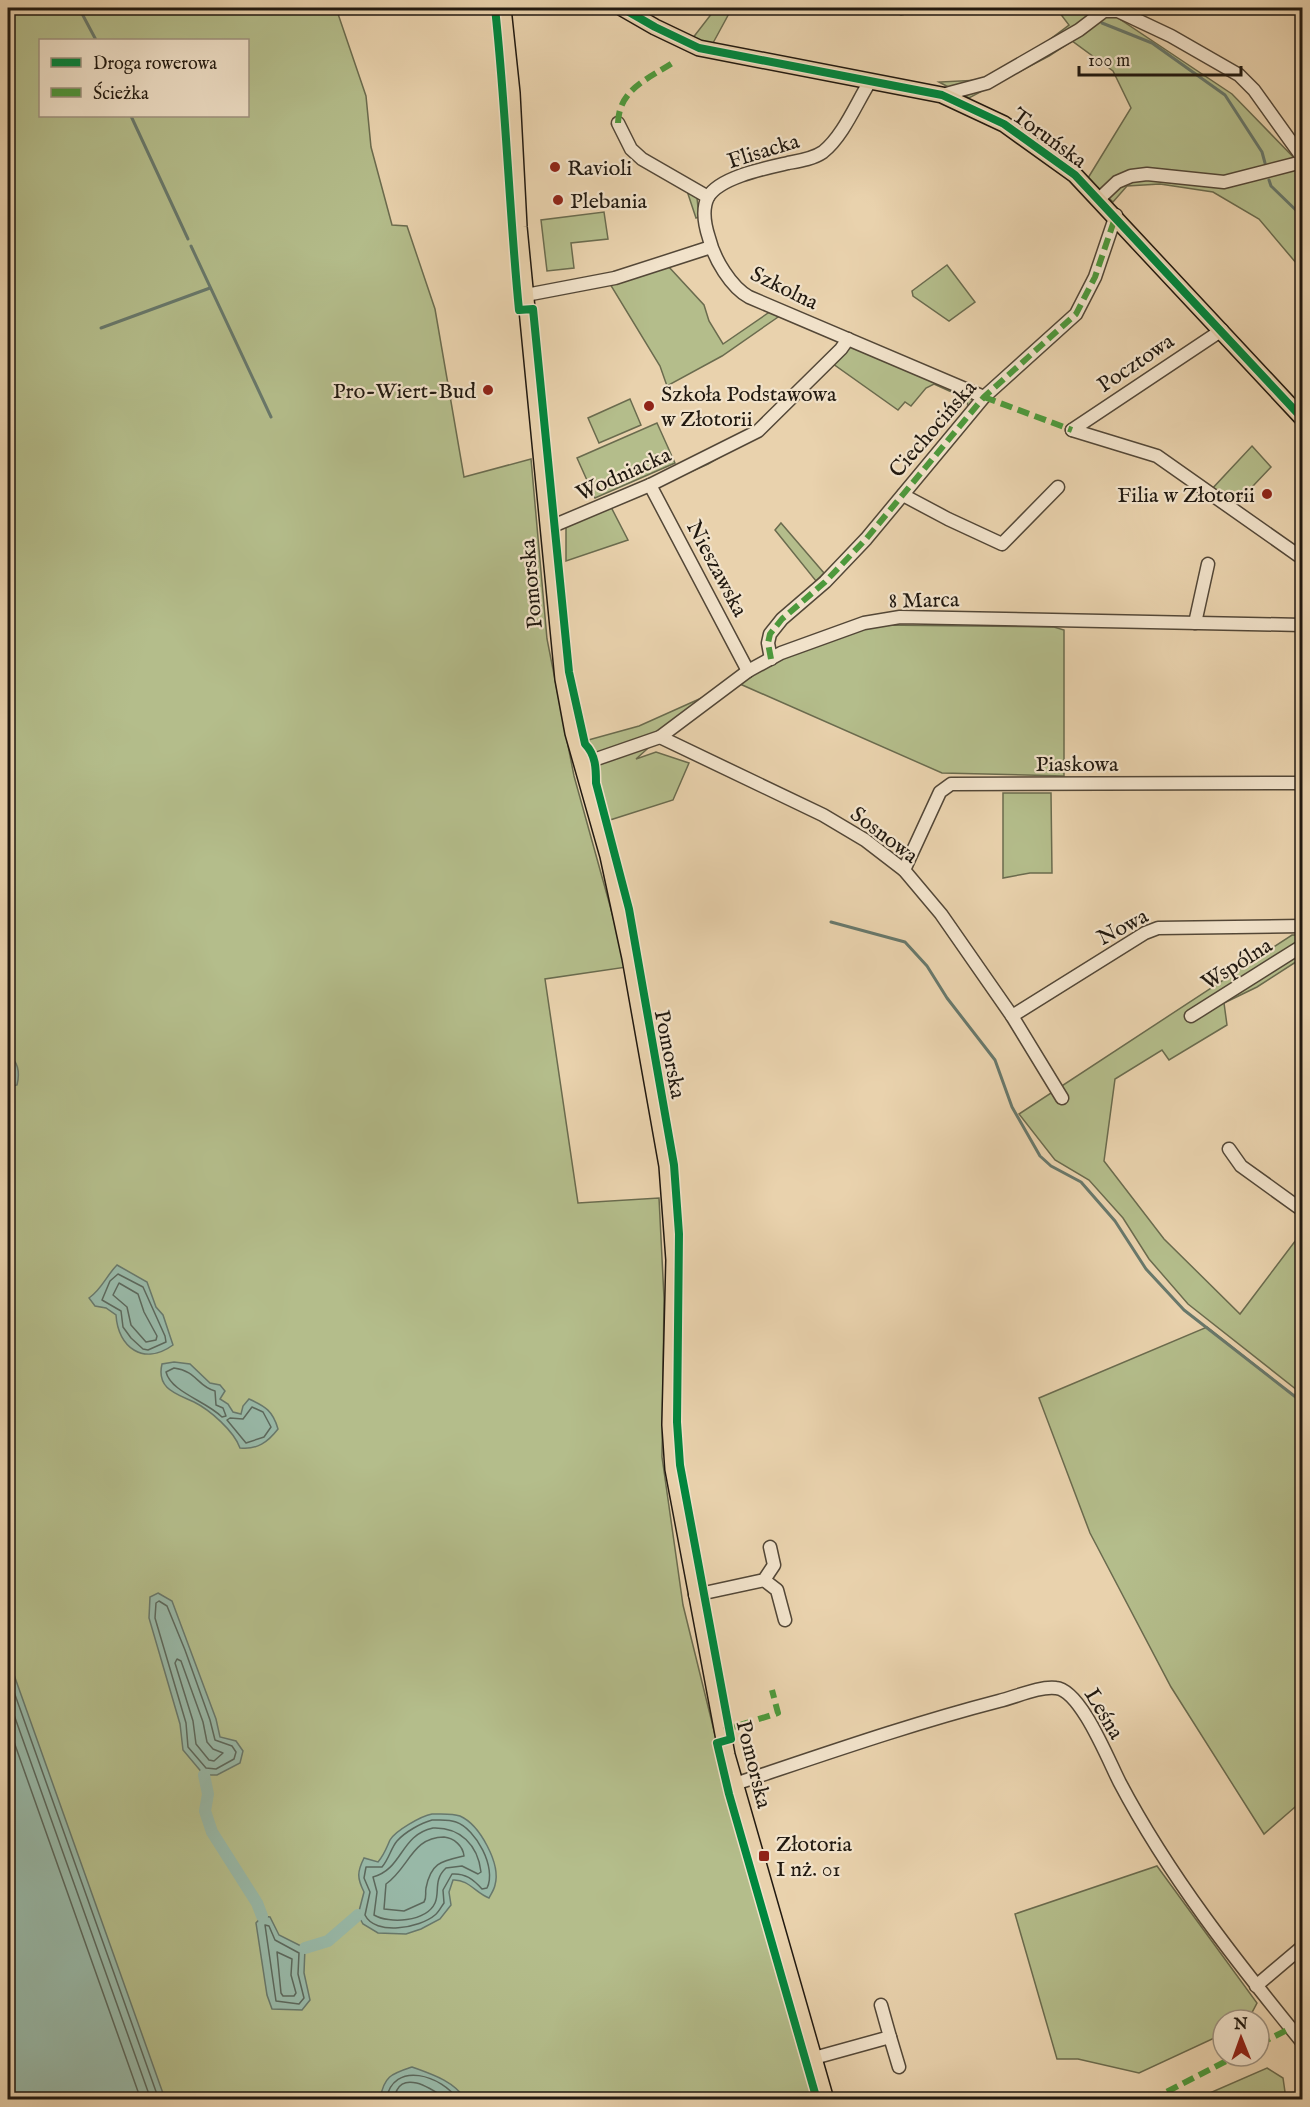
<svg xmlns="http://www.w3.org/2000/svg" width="1310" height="2107" font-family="'IM FELL English',serif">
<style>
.green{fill:#b4bd8b;stroke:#6a6b4e;stroke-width:1.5;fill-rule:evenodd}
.water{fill:#98b8a7;stroke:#68786b;stroke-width:1.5}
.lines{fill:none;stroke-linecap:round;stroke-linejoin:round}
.shore{stroke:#5c685c;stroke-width:1.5}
.stream{stroke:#68786b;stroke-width:3}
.canal{stroke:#98b8a7;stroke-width:12}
.minor-casing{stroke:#534737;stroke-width:15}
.major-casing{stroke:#211910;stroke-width:18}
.minor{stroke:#f1e2ca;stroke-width:12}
.major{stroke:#e9d2ad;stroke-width:15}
.quiet{stroke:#4d993c;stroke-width:6;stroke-dasharray:12 6;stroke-linecap:butt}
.cycleway-casing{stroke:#f1e2ca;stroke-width:11}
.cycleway{stroke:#00873e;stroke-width:8}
.poi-dot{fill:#8f2418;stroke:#f1e2ca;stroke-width:2}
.labels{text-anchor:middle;stroke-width:4.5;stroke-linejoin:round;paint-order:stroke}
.street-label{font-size:22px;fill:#211910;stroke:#f1e2ca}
.poi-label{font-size:22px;fill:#211910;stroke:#f1e2ca;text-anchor:start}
</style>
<rect width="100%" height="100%" fill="#e9d2ad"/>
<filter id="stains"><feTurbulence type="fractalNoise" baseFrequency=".00333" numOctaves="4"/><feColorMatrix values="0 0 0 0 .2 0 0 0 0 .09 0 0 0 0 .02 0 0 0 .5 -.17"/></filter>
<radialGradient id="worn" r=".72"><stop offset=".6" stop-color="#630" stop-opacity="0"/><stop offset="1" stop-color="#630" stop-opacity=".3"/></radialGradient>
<g class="green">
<path d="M8,8H336L366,96L371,147L392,225L407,226L435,309L464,477L531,459L547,639L574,776L627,967L545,979L578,1203L659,1198L664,1298L662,1457L683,1605L755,1897L816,2099L8,2100ZM40,40H248V116H40Z"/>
<path d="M716,8H732L713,43L692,39Z"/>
<path d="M814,8H935L901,15L890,10Z"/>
<path d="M1056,8H1103L1232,94L1302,166V270L1259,219L1213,192L1160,184L1127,186L1113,202L1088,178L1131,108L1113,71L1072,41L1049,56L969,98L939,82L980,80L1037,49L1069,25Z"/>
<path d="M687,191L697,198L699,217L696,218Z"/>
<path d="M604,212L608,239L571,243L574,268L547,271L541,220Z"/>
<path d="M947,265L975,302L949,321L913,296L912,291Z"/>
<path d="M668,266L704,305L709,321L723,344L771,311L781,315L722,356L667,386L660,366L610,284Z"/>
<path d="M847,344L853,348L855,345L975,399L968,408L967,399L934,384L926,388L911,406L905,402L898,410L833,364L765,431L708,464L611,507L628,540L566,561V527L760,426Z"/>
<path d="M630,399L641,425L599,443L588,418Z"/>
<path d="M657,423L675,463L595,498L577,458Z"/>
<path d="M1252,446L1271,467L1234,506L1211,490Z"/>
<path d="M781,523L824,573L816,581L775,530Z"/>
<path d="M879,625L1054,627L1064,630V776L942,773L740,684L785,653Z"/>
<path d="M706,696L636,759L656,752L689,763L673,800L610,820L581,742L639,726Z"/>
<path d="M1003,793H1051L1052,873H1030L1003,878Z"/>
<path d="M1292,935H1302V958L1257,987L1224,1003L1227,1025L1169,1060L1162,1050L1115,1079L1104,1161L1164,1239L1240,1314L1302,1232V1394L1188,1304L1149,1259L1123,1218L1089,1180L1055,1160L1019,1114Z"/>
<path d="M1207,1327L1302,1402V1801L1264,1834L1171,1687L1090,1533L1039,1398Z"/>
<path d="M1157,1866L1257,2003L1248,2020H1223V2034L1139,2073L1078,2059H1057L1015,1914Z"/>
<path d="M1267,2068L1283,2078L1286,2099H1196Z"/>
</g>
<g class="water">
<path d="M8,1054C19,1062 20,1073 17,1085L9,1087Z"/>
<path d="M117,1265L147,1282L156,1307L163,1315L173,1345C144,1366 118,1348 116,1315L106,1308L95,1306L89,1298C102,1289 106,1276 117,1265Z"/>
<path d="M174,1362L190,1364L210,1383L220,1385L225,1391L220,1399L228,1404L233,1412L241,1414L243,1406L249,1399C265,1406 273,1411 278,1429C268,1442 257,1450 240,1448C234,1431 210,1410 194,1402C177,1394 156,1389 162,1364Z"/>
<path d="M158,1593L172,1601L216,1719L220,1737L236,1741L243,1751L240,1763L217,1775H204L183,1750L180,1724L149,1618L150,1597Z"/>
<path d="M8,1658L165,2099H8Z"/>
<path d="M432,1814C440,1814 452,1813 460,1816C480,1825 501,1864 495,1885C494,1890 491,1894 489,1898C476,1893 468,1879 453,1880L449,1892L451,1905L440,1919L421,1929L406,1934L378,1933L363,1924L358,1915L364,1892C357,1878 357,1872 364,1858L378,1862C384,1855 386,1849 390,1840C395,1831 421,1816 432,1814Z"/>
<path d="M262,1916L270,1917L279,1935L305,1948L304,1973L310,2000L302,2010L272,2009L267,1995L256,1923Z"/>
<path d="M412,2067C431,2074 454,2081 465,2099H380C384,2076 391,2074 412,2067Z"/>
</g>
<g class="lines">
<g class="shore">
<path d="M118,1274L143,1287L165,1336L166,1342L148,1350L143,1349L131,1338L123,1327L121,1311L102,1300L110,1281Z"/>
<path d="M119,1283L138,1294L144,1312L157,1336L156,1340L146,1342L131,1325L127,1307L113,1295Z"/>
<path d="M174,1368C197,1371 197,1386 215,1391L216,1405L223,1408L226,1416L222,1417C206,1401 171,1392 166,1372Z"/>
<path d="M252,1407L263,1412L271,1427L264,1437L246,1443L227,1420L230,1418L243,1419Z"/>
<path d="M159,1601L167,1606L185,1650L210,1720L215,1740L232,1746L236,1752L234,1759L216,1769L206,1768L188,1747L186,1723L155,1618L156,1603Z"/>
<path d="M177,1659L181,1661L203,1722L207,1742L213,1749L223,1753L214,1761L209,1760L196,1744L193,1721L175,1663Z"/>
<path d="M8,1675L159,2100"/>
<path d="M8,1698L151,2100"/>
<path d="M8,1725L141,2100"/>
<path d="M432,1820C440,1820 449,1819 456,1822C476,1829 497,1868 487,1888L482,1889C473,1879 465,1873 452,1874L443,1890L444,1903C441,1907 439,1912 435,1915C420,1928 375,1936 365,1915L370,1892L364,1878L366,1867H382C389,1859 391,1848 397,1841C405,1832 421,1823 432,1820Z"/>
<path d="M433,1828C460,1827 478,1845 481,1872L478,1874L462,1866L446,1868C433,1880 440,1892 435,1903C426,1922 389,1924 374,1915L377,1892L373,1877C403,1869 400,1835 433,1828Z"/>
<path d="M444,1837C454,1838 463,1846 464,1856C442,1861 431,1862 426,1888C425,1894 427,1897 424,1902L404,1911L384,1909L386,1884C409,1868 412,1837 444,1837Z"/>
<path d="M265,1925L269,1926L275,1940L299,1953L298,1974L304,1998L299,2004L276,2001Z"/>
<path d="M277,1952L292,1959L291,1975L296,1993L294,1996H283L281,1993Z"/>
<path d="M386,2100C393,2059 443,2076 458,2100"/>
<path d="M394,2100C399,2066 432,2089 448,2100"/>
</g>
<g class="stream">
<path d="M79,8L96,40"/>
<path d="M1102,23L1152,43L1225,95L1262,152L1265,163"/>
<path d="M131,116L188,239"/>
<path d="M1269,180L1271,186L1302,216"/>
<path d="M191,246L271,417"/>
<path d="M101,328L210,288"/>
<path d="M831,922L905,942L927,966L947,998L995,1060L1012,1107L1040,1156L1051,1166L1081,1182L1115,1221L1146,1269L1184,1310L1302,1402"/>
</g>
<g class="canal">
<path d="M204,1775L208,1794L205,1811L212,1832L257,1903L262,1916"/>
<path d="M305,1948L328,1941L358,1915"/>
</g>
<g class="minor-casing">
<g id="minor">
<path d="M869,83C856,104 843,136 823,152C813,159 799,161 788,163C766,168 720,177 708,197C702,209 705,226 709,238C714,259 731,287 749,297L984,397"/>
<path d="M942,95L987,83L1079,30L1104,11H1118L1171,36L1239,75L1254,90L1302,157"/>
<path d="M618,123L631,149L642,159L708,197"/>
<path d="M1099,199L1117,182L1131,176L1147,174L1224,182L1302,162"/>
<path d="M526,295L615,278L711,247"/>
<path d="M1072,430L1157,456L1302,558"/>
<path d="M1072,430L1222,330"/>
<path d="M650,485L748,671"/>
<path d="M903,495L948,519L1002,544L1058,487"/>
<path d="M548,528L650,485L758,431L841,349L848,339"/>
<path d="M1195,623L1208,564"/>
<path d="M771,659L768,643L770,634L782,619L825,582L866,539L984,397L1076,314L1095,277L1116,215"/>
<path d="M660,737L823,815L865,840L904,870L941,914L1012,1016L1062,1098"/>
<path d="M582,764L660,737L748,671L781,653L864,623L900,617L1302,625"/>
<path d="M904,870L940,792L951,784L1302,783"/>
<path d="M1012,1016L1145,933L1158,928L1302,926"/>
<path d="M1191,1016L1302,946"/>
<path d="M1229,1149L1241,1166L1302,1210"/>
<path d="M764,1580L777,1590L785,1620"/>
<path d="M695,1595L764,1580L774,1565L770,1547"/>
<path d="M735,1784C822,1755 910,1724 999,1701C1016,1697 1039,1686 1056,1688C1081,1690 1109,1762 1120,1783C1169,1876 1236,1961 1302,2042"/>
<path d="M1256,1986L1302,1947"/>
<path d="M890,2037L899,2067"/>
<path d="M814,2058L890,2037L881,2005"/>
</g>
</g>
<g class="major-casing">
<g id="major">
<path d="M503,8L512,93L519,227L563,679L573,733L608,856L630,958L667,1166L674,1260L670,1425L673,1469L727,1755L826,2100"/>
<path d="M622,8L655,27L699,48L942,95L1004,124L1075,175L1302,418"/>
</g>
</g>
<use href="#minor" class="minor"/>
<use href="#major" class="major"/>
<g class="quiet">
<path d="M1102,8L1104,11"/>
<path d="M618,123C619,89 648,79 674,62"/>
<path d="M984,397L1072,430"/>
<path d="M771,659L768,643L770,634L782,619L825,582L866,539L984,397L1076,314L1095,277L1116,215"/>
<path d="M724,1730L778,1713L772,1690"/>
<path d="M1259,2044L1291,2028"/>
<path d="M1033,2098L1039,2100"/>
<path d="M1151,2100L1236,2056"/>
</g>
<g class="cycleway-casing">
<g id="cycleway">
<path d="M495,8C506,108 509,209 519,310L533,309L569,672L585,744C596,755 596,769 596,783L629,909L674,1165L679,1234L677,1422L680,1465L731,1739L717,1743L729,1794L817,2100"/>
<path d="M622,8L655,27L699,48L942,95L1004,124L1075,175L1302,418"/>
</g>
</g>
<use href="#cycleway" class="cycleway"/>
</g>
<g class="poi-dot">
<circle cx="555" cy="167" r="6"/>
<circle cx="558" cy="200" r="6"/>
<circle cx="488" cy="390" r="6"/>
<circle cx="649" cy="406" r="6"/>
<circle cx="1267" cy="494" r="6"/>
<rect x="758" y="1850" width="12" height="12" rx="3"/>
</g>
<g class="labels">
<g class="street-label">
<text transform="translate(1050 137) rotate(36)" y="8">Toruńska</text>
<text transform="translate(763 150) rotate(-17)" y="8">Flisacka</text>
<text transform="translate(785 287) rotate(26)" y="8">Szkolna</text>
<text transform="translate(1135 362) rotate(-34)" y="8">Pocztowa</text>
<text transform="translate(932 428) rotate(-49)" y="8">Ciechocińska</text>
<text transform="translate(623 473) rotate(-24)" y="8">Wodniacka</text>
<text transform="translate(718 568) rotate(62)" y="8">Nieszawska</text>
<text transform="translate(530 584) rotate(-95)" y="8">Pomorska</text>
<text transform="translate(924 599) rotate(-1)" y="8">8 Marca</text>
<text x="1077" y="771">Piaskowa</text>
<text transform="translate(885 834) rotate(37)" y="8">Sosnowa</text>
<text transform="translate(1122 926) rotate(-28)" y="8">Nowa</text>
<text transform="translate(1236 963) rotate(-32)" y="8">Wspólna</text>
<text transform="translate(671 1054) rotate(79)" y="8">Pomorska</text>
<text transform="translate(1105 1713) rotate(59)" y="8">Leśna</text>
<text transform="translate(755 1764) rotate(76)" y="8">Pomorska</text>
</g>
<g class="poi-label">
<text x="567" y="175">Ravioli</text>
<text x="570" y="208">Plebania</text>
<text x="476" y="398" text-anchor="end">Pro-Wiert-Bud</text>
<text x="661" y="401">Szkoła Podstawowa<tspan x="661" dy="25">w Złotorii</tspan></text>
<text x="1255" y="502" text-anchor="end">Filia w Złotorii</text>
<text x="776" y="1851">Złotoria<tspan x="776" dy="25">I nż. 01</tspan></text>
</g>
</g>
<rect width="1310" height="2107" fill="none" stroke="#e9d2ad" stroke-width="30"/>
<rect x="9" y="9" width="1292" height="2089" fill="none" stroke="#211910" stroke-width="3"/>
<rect x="15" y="15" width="1280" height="2077" fill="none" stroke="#211910" stroke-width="1.5"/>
<rect x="39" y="39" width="210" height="78" fill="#f1e2ca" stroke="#9e9280" stroke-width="1.5"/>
<rect x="51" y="58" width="30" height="9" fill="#00873e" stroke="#9e9280" stroke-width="1.5"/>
<text x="93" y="69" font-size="18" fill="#211910">Droga rowerowa</text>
<rect x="51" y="88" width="30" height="9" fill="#4d993c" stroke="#9e9280" stroke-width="1.5"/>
<text x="93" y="99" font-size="18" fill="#211910">Ścieżka</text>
<g transform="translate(1241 2038) rotate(359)"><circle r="28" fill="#f1e2ca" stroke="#9e9280" stroke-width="1.5"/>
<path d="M0-4.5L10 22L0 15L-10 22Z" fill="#8f2418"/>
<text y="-9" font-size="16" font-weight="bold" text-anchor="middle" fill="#211910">N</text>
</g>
<path d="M1079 66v9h162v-9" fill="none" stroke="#211910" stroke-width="3"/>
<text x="1088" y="66" font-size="18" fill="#211910" stroke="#f1e2ca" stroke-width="4.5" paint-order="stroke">100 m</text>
<rect width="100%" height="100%" filter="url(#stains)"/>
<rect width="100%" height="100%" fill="url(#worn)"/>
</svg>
